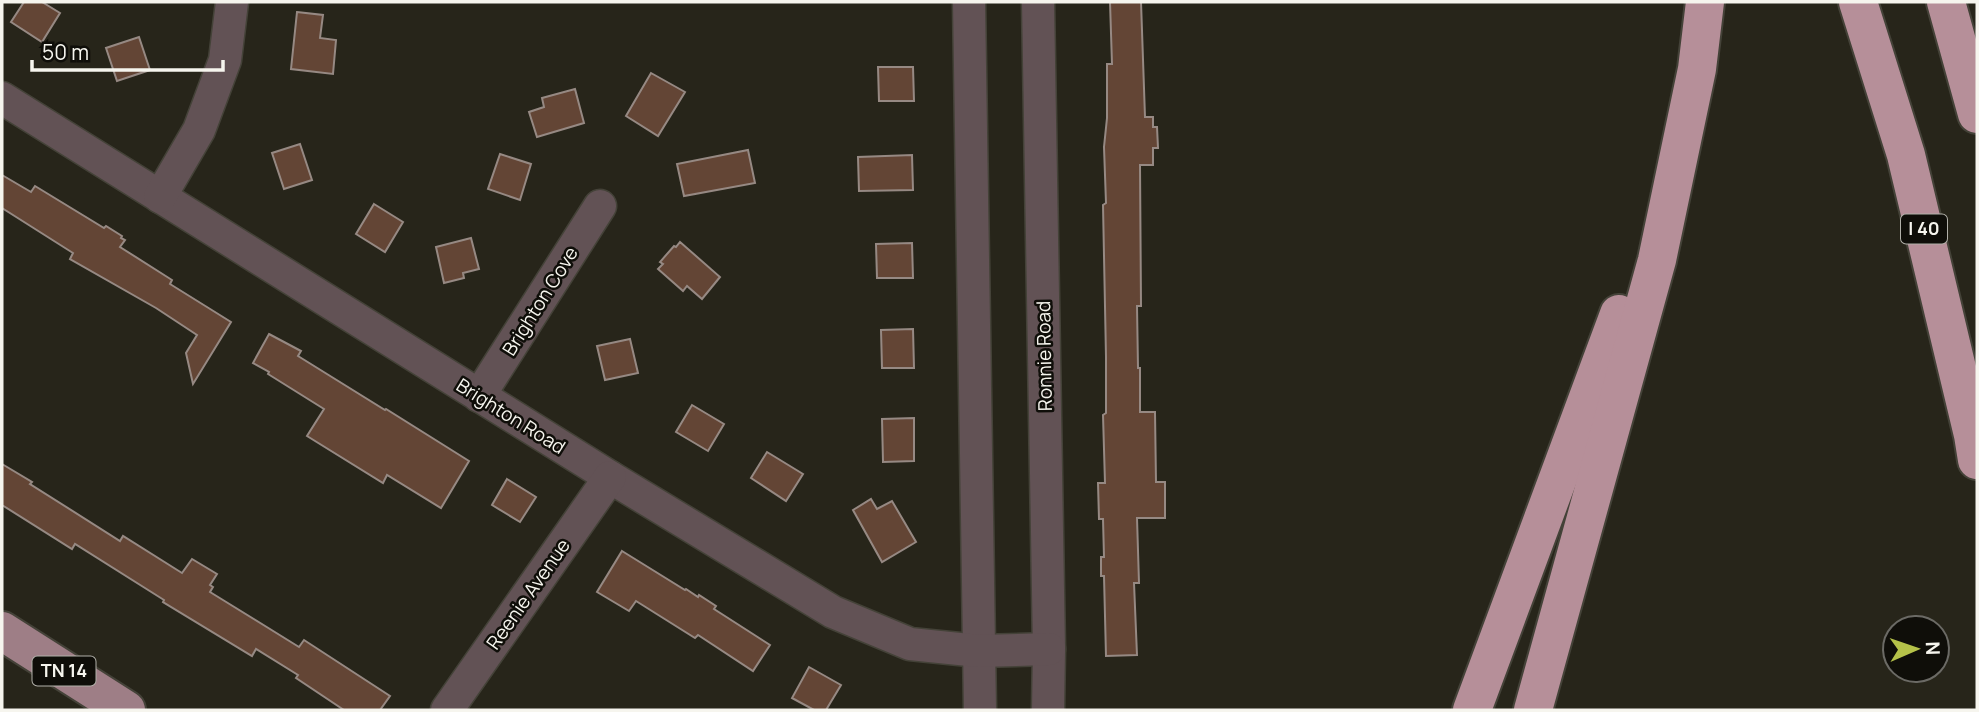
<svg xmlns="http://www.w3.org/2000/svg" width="1979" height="712" font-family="Manrope,sans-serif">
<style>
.building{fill:#634535;stroke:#968983;stroke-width:2}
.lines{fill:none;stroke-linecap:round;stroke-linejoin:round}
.minor-casing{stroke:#444238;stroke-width:35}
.major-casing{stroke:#444238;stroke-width:42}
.highway-casing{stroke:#444238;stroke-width:42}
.minor{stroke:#625255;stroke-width:32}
.major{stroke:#9e7e86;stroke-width:38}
.highway{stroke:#b68f99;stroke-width:38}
.labels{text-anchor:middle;stroke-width:5;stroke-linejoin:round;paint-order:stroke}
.shield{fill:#0f0e09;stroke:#b1b0a9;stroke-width:2}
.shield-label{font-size:18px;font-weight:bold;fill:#f6f5ee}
.street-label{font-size:19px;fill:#f6f5ee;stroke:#0f0e09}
</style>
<rect width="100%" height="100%" fill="#27251a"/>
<g class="building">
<path d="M24,2H42L60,13L42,42L11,22Z"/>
<path d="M1110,2H1141L1145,117H1153V127H1157L1158,148H1153V165H1140L1141,306H1137L1138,368H1140V412H1155L1156,482H1165V518H1137L1139,583H1134L1137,655L1106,656L1104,576H1101V557H1104L1103,519H1099L1098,483H1105L1103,415L1106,413V357L1103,205L1106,203L1104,147L1107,118V64H1112Z"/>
<path d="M297,12L323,15L320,38L336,40L333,74L291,69Z"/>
<path d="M139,37L150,70L117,81L106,48Z"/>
<path d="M878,67H913L914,101H879Z"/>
<path d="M651,73L685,92L658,136L626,116Z"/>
<path d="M575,89L584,123L537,137L529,112L544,107L542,98Z"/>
<path d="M300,144L312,180L284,189L272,153Z"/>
<path d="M748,150L755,183L684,196L677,164Z"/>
<path d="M500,154L531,164L520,200L488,189Z"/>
<path d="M912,155L913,190L859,191L858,157Z"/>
<path d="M2,175L31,192L35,186L104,228L106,226L122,236L121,238L125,240L120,247L172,280L170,284L231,322L193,384L186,353L197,335L156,308L70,259L73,253L2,208Z"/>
<path d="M374,204L403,222L385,252L356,234Z"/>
<path d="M471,238L479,269L463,273L464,278L444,283L436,247Z"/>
<path d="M680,242L720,277L702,299L687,286L683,291L658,269L663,264L660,262L674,246L676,247Z"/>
<path d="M912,243L913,278H877L876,244Z"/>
<path d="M913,329L914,368H882L881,330Z"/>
<path d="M269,334L301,351L298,356L385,410L386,409L469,461L441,508L387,475L383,483L307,436L324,409L268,374L269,372L253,363Z"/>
<path d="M630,339L638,373L605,380L597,346Z"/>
<path d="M692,405L724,424L708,451L676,432Z"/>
<path d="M914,418V461L883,462L882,419Z"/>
<path d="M767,452L803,474L786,501L751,478Z"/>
<path d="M2,464L32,482L30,484L120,541L123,536L182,573L192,559L217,574L210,585L213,587L210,592L299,647L304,640L390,696L380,710H344L296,678L298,675L256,649L252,656L163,602L164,600L75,544L72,549L2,505Z"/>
<path d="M507,479L536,497L520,522L492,505Z"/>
<path d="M871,499L877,509L892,501L916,542L882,562L853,510Z"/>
<path d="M622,551L685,590L686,589L698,597L699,595L716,606L714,609L770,645L753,671L698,635L695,638L636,601L629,611L597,592Z"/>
<path d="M809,667L841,685L826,710H814L792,698Z"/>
</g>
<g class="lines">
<g class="minor-casing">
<g id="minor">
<path d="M969,2L980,710"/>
<path d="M1038,2L1049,649L1048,710"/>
<path d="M2,98L610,477L833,612L910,644L979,651L1049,649"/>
<path d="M160,197L199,130L225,60L232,2"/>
<path d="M479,396L600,206"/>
<path d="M447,710L610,477"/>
</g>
</g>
<g class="major-casing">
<path id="major" d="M2,631L126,710"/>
</g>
<g class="highway-casing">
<g id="highway">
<path d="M1858,2L1906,155L1973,435L1977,460"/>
<path d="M1946,2L1977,114"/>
<path d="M1472,710L1619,314"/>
<path d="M1533,710L1657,260L1697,69L1705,2"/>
</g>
</g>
<use href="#minor" class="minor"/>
<use href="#major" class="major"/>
<use href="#highway" class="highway"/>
</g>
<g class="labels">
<g class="shield">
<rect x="1901" y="214.5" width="46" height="29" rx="5"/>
<rect x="32.5" y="656.5" width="63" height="29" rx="5"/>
</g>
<g class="shield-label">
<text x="1924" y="235">I 40</text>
<text x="64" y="677">TN 14</text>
</g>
<g class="street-label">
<text transform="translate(540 301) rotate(-58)" y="7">Brighton Cove</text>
<text transform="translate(1044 356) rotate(-91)" y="7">Ronnie Road</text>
<text transform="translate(511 416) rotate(32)" y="7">Brighton Road</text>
<text transform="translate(528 594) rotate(-55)" y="7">Reenie Avenue</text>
</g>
</g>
<rect width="1979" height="712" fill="none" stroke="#f6f5ee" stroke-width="7"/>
<g transform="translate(1916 649) rotate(88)"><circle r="33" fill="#0f0e09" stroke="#6b6a65" stroke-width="2"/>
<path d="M0-5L12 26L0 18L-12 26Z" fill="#b5c249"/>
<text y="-10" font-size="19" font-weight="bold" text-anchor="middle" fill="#f6f5ee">N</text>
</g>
<path d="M32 60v10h191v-10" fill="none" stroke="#f6f5ee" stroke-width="3.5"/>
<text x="42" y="60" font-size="21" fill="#f6f5ee" stroke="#0f0e09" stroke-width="5" paint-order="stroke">50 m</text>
</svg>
